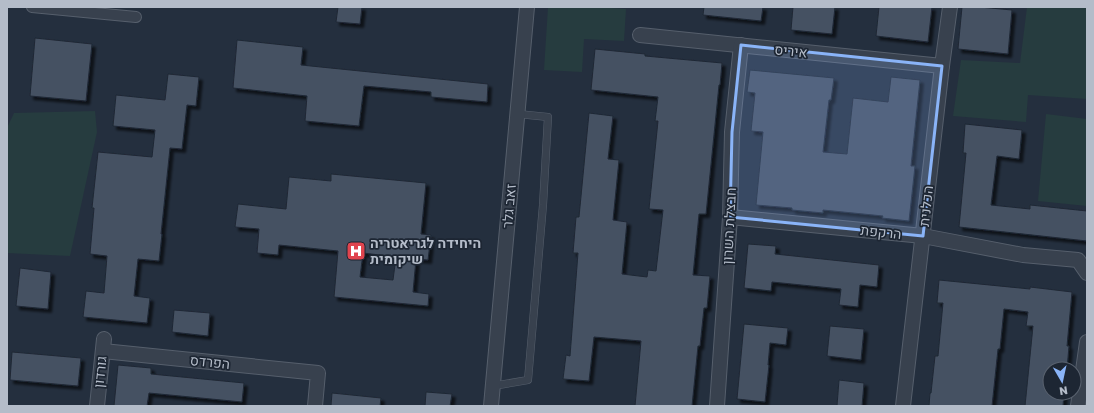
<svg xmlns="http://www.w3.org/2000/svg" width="1094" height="413" font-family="'Golos Text',Heebo,sans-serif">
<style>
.green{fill:#263c3f}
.building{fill:#455162;stroke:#1f2835;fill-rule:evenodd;filter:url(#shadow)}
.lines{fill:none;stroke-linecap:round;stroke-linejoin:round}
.service-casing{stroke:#565f6c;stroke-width:8}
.pedestrian-casing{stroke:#565f6c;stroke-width:12}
.minor-casing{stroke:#565f6c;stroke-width:16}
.service{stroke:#38414e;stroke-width:7}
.pedestrian{stroke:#38414e;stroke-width:10}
.minor{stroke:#38414e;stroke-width:14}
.marked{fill:#8ab4f8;fill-opacity:0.2;stroke:#8ab4f8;stroke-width:3;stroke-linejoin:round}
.labels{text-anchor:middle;stroke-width:3.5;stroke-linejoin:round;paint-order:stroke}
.street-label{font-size:14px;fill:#b4bcc9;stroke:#1d2633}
.poi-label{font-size:14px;font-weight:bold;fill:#b4bcc9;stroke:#1d2633;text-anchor:start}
</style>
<defs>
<filter id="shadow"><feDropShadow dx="3.5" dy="3.5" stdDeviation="1" flood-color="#0009"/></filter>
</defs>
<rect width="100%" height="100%" fill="#242f3e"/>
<g class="green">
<path d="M548,7H595L626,9L624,41L584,39L582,72L544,70Z"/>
<path d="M1027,7H1087V99L1028,95L1026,122L953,116L961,60L1020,63Z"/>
<path d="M95,111L97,132L70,256L7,253V128L14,113Z"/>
<path d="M1046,114L1087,119V206L1038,201Z"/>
</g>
<g class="building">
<path d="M338,7H362L360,24L336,22Z"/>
<path d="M704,7H763L761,21L703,15Z"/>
<path d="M793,7H835L832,34L791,30Z"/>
<path d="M879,7H932L928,42L876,36Z"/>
<path d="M962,7H979L1012,10L1008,54L958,49Z"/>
<path d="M35,38L92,44L86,101L30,96Z"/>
<path d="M237,40L303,47L301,65L488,84L487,102L431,97V92L364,86L359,126L305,121L307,96L233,88Z"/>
<path d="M595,49L645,54V56L722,63L720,85H719L706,214H699L693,275L710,276L707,308H704L700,346H698L692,406H635L641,341L594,337L589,381L563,379L566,355L570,356L578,253H573L576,217H579L589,113L613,116L608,159L619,160L613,220L627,222L622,274L647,277L648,270L656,271L663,210L649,209L658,121H655L658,97L591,90Z"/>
<path d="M750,70L834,78L831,100H829L823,152L847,154L853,98L888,102L891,77L920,80L911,166H915L909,221L882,218L883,216L823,210V213L792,210V208L756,205L763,132L751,131L755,93L747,92Z"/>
<path d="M168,74L199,77L196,106L187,105L182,149L170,148L161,234H162L159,261L138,259L134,296L150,298L147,323L83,317L86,291L104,293L107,256L90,254L94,208H92L98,152L152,157L155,130L113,126L116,95L165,100Z"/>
<path d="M965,124L1022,130L1019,159L997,156L991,205L1030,209V205L1087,211V241L959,227L966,153H963Z"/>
<path d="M331,174L426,183L421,234L431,235L428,260L416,259L413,292L429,294L428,306L334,297L338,251L279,245L278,255L257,253L259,229L235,227L238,204L286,209L289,177L331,181ZM363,253L396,257L393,280L360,277Z"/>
<path d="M748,244L776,246L775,254L879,265L877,287L860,285L858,307L839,305L841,289L772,282L771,291L744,288Z"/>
<path d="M20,268L51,272L48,309L16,306Z"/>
<path d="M939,280L1030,289V287L1072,292L1067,346H1069L1067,369H1050V393H1064L1063,406H1025L1033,326H1026L1028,312L1004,309L1000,349H998L992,406H929L930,393H931L935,356H938L943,303H937Z"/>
<path d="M174,310L210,313L208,336L172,332Z"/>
<path d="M744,324L788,328L786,345L770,343L768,365H769L765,402L737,399Z"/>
<path d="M830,326L864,329L861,360L827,356Z"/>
<path d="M12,352L81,358L78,386L10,380Z"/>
<path d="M118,365L151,368V374L244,383L242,402L149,393L147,406H114Z"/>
<path d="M839,380L864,383L862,406H837Z"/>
<path d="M426,392L452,394L450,406H425Z"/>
<path d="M332,393L381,398L380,406H331Z"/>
</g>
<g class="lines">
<g class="service-casing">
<path id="service" d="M493,386L528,380L543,205L548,117L518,114"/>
</g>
<g class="pedestrian-casing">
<path id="pedestrian" d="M32,7L136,17"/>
</g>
<g class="minor-casing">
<g id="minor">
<path d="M640,35L942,66"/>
<path d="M730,217L923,236L1023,255L1078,260L1087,273"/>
<path d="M103,351L318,373L315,406"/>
<path d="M97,406L104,339"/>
<path d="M491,406L527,7"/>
<path d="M717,406L730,217L732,132L741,45"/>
<path d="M903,406L942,66L950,7"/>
<path d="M1078,406L1087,342"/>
</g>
</g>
<use href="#service" class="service"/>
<use href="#pedestrian" class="pedestrian"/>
<use href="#minor" class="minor"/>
</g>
<path class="marked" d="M741,45L942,66L923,236L730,217L732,132Z"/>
<defs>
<g id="hospital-square" transform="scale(1)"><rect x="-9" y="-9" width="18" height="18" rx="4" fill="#e0444e" stroke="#1d2633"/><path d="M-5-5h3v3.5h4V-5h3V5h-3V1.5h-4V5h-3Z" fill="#fff"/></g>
</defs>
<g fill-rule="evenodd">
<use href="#hospital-square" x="356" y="251"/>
</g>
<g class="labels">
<g class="street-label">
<text transform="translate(791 51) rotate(6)" y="5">איריס</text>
<text transform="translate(509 206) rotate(-85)" y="5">זאב גלר</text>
<text transform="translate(926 206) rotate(-84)" y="5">הכלנית</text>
<text transform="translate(729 226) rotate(-87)" y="5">חבצלת השרון</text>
<text transform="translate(881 232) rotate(6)" y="5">הרקפת</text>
<text transform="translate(210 362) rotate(6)" y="5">הפרדס</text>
<text transform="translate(100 372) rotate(-84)" y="5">גורדון</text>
</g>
<g class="poi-label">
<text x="370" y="248">היחידה לגריאטריה<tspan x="370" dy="16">שיקומית</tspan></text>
</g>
</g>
<rect width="1094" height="413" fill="none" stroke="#b4bcc9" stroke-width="16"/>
<g transform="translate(1062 381) rotate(171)"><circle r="19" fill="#1d2633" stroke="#59626f"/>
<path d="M0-3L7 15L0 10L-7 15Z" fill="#8ab4f8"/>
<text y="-6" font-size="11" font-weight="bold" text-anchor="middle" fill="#b4bcc9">N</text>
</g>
</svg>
